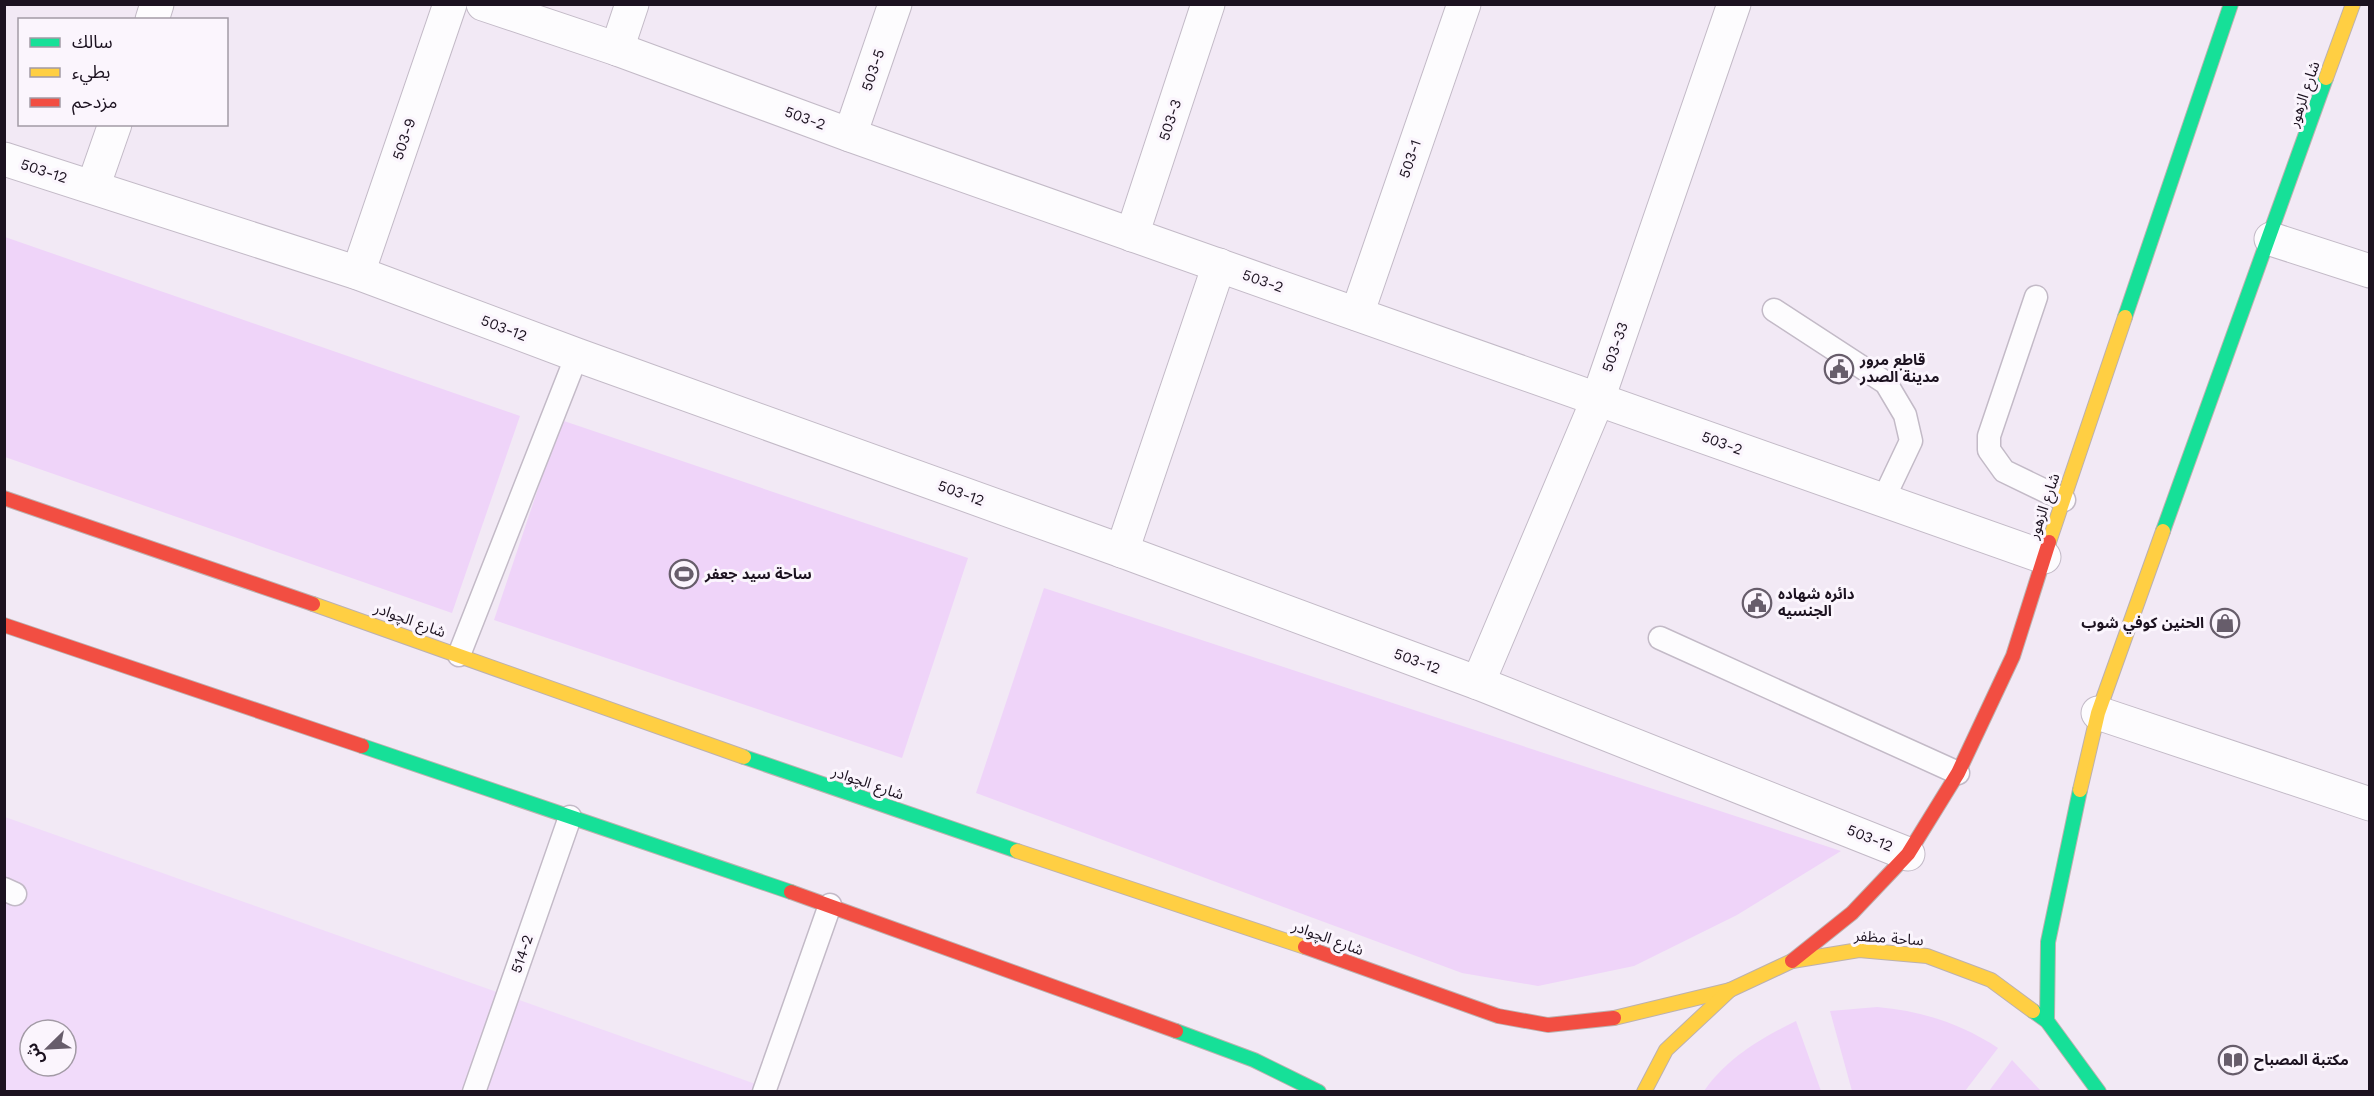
<svg xmlns="http://www.w3.org/2000/svg" width="2374" height="1096" font-family="'Work Sans','Noto Sans Arabic',sans-serif">
<style>
.built{fill:#f1dbfa;fill-rule:evenodd}
.green{fill:#efd4f9}
.lines{fill:none;stroke-linecap:round;stroke-linejoin:round}
.lane-casing{stroke:#c3bac7;stroke-width:25}
.street-casing{stroke:#c3bac7;stroke-width:35}
.fast-casing{stroke:#bcb1af;stroke-width:16}
.slow-casing{stroke:#bcb1af;stroke-width:16}
.jam-casing{stroke:#bcb1af;stroke-width:16}
.lane{stroke:#fdfcfe;stroke-width:22}
.street{stroke:#fdfcfe;stroke-width:33}
.fast{stroke:#16e098;stroke-width:14}
.slow{stroke:#ffcf43;stroke-width:14}
.jam{stroke:#f24e42;stroke-width:14}
.labels{text-anchor:middle;stroke-width:6;stroke-linejoin:round;paint-order:stroke}
.street-label{font-size:15px;fill:#1c1220;stroke:#fbf5fd}
.poi-label{font-size:15px;font-weight:bold;fill:#1c1220;stroke:#fbf5fd;text-anchor:start}
</style>
<rect width="100%" height="100%" fill="#f2e9f5"/>
<path class="built" d="M5,817L775,1091L5,1092ZM30,1030H66V1066H30Z"/>
<g class="green">
<path d="M5,237L520,416L452,613L5,457Z"/>
<path d="M561,420L968,558L902,758L494,620Z"/>
<path d="M1044,588L1841,851L1737,915L1634,966L1538,986L1462,973L976,793Z"/>
<path d="M1877,1007C1922,1011 1960,1023 1998,1048L1965,1091H1852L1830,1011Z"/>
<path d="M1796,1021L1821,1091H1704C1726,1059 1761,1038 1796,1021Z"/>
<path d="M2012,1060L2041,1091H1989Z"/>
</g>
<g class="lines">
<g class="lane-casing">
<g id="lane">
<path d="M2036,297L1989,436V450L2004,471L2064,500"/>
<path d="M1774,310L1886,383L1905,415L1911,441L1883,500"/>
<path d="M1660,638L1958,773"/>
<path d="M459,655L577,355"/>
<path d="M4,889L15,894"/>
<path d="M474,1092L570,817"/>
<path d="M764,1092L830,905"/>
</g>
</g>
<g class="street-casing">
<g id="street">
<path d="M483,4L617,49L850,135L2044,557"/>
<path d="M152,20L157,4"/>
<path d="M617,49L632,4"/>
<path d="M850,135L895,4"/>
<path d="M4,159L358,273L577,355L1122,551L1478,683L1908,854"/>
<path d="M93,187L115,124"/>
<path d="M1132,235L1208,4"/>
<path d="M2271,239L2370,271"/>
<path d="M358,273L450,4"/>
<path d="M1357,314L1464,4"/>
<path d="M1122,551L1219,265"/>
<path d="M1478,683L1598,399L1734,4"/>
<path d="M2098,713L2370,804"/>
</g>
</g>
<g class="fast-casing">
<g id="fast">
<path d="M2125,317L2231,4"/>
<path d="M2163,531L2326,78"/>
<path d="M362,746L791,892"/>
<path d="M744,757L1017,851"/>
<path d="M2033,1011L2047,1021L2099,1092"/>
<path d="M2047,1021L2048,942L2080,790"/>
<path d="M1176,1031L1254,1060L1319,1092"/>
</g>
</g>
<g class="slow-casing">
<g id="slow">
<path d="M2326,78L2353,4"/>
<path d="M2049,542L2125,317"/>
<path d="M313,604L744,757"/>
<path d="M2080,790L2098,713L2163,531"/>
<path d="M1017,851L1305,947"/>
<path d="M1614,1018L1730,990"/>
<path d="M1644,1092L1666,1050L1730,990L1792,961L1859,950L1927,956L1991,980L2033,1011"/>
</g>
</g>
<g class="jam-casing">
<g id="jam">
<path d="M4,498L313,604"/>
<path d="M4,625L362,746"/>
<path d="M791,892L1176,1031"/>
<path d="M1305,947L1498,1016L1548,1025L1614,1018"/>
<path d="M1792,961L1852,913L1908,854L1958,773L2013,656L2049,542"/>
</g>
</g>
<use href="#lane" class="lane"/>
<use href="#street" class="street"/>
<use href="#fast" class="fast"/>
<use href="#slow" class="slow"/>
<use href="#jam" class="jam"/>
</g>
<defs>
<g id="civic-ring" transform="scale(1.5)"><circle r="9.5" fill="#fbf5fd" stroke="#675d6b" stroke-width="1.5"/><path d="M-.6-6.5H3V-4.5H.6V-3L4-1V1h2V6H-6V1h2V-1L-.6-3ZM-1.2 2.5V6h2.4V2.5Z" fill="#675d6b"/></g>
<g id="stadium-ring" transform="scale(1.5)"><circle r="9.5" fill="#fbf5fd" stroke="#675d6b" stroke-width="1.5"/><path d="M0-5a6.5 5 0 1 0 0 10a6.5 5 0 1 0 0-10ZM-3.5-1.8h7v3.6h-7Z" fill="#675d6b"/></g>
<g id="shop-ring" transform="scale(1.5)"><circle r="9.5" fill="#fbf5fd" stroke="#675d6b" stroke-width="1.5"/><path d="M-5-2.5h2.3a2.7 3.5 0 0 1 5.4 0H5L5.5 6h-11ZM-1.5-2.5h3a1.5 2.3 0 0 0-3 0Z" fill="#675d6b"/></g>
<g id="library-ring" transform="scale(1.5)"><circle r="9.5" fill="#fbf5fd" stroke="#675d6b" stroke-width="1.5"/><path d="M-6-4Q-3-5.5-.7-3.5V5Q-3 3-6 4ZM6-4Q3-5.5 .7-3.5V5Q3 3 6 4Z" fill="#675d6b"/></g>
</defs>
<g fill-rule="evenodd">
<use href="#civic-ring" x="1839" y="369"/>
<use href="#stadium-ring" x="684" y="574"/>
<use href="#civic-ring" x="1757" y="603"/>
<use href="#shop-ring" x="2225" y="623"/>
<use href="#library-ring" x="2233" y="1060"/>
</g>
<g class="labels">
<g class="street-label">
<text transform="translate(873 70) rotate(-71)" y="5">503-5</text>
<text transform="translate(2304 94) rotate(-71)" y="5">شارع الزهور</text>
<text transform="translate(805 118) rotate(20)" y="5">503-2</text>
<text transform="translate(1170 120) rotate(-72)" y="5">503-3</text>
<text transform="translate(404 139) rotate(-71)" y="5">503-9</text>
<text transform="translate(1410 159) rotate(-71)" y="5">503-1</text>
<text transform="translate(44 171) rotate(18)" y="5">503-12</text>
<text transform="translate(1263 281) rotate(19)" y="5">503-2</text>
<text transform="translate(504 328) rotate(21)" y="5">503-12</text>
<text transform="translate(1615 347) rotate(-71)" y="5">503-33</text>
<text transform="translate(1722 443) rotate(20)" y="5">503-2</text>
<text transform="translate(961 493) rotate(20)" y="5">503-12</text>
<text transform="translate(2044 506) rotate(-71)" y="5">شارع الزهور</text>
<text transform="translate(410 620) rotate(20)" y="5">شارع الچوادر</text>
<text transform="translate(1417 661) rotate(20)" y="5">503-12</text>
<text transform="translate(868 783) rotate(19)" y="5">شارع الچوادر</text>
<text transform="translate(1870 838) rotate(22)" y="5">503-12</text>
<text transform="translate(1328 938) rotate(20)" y="5">شارع الچوادر</text>
<text transform="translate(1889 938) rotate(4)" y="5">ساحة مظفر</text>
<text transform="translate(522 954) rotate(-71)" y="5">514-2</text>
</g>
<g class="poi-label">
<text x="1860" y="365">قاطع مرور<tspan x="1860" dy="17">مدينة الصدر</tspan></text>
<text x="705" y="579">ساحة سيد جعفر</text>
<text x="1778" y="599">دائره شهاده<tspan x="1778" dy="17">الجنسيه</tspan></text>
<text x="2204" y="628" text-anchor="end">الحنين كوفي شوب</text>
<text x="2254" y="1065">مكتبة المصباح</text>
</g>
</g>
<rect width="2374" height="1096" fill="none" stroke="#1c1220" stroke-width="12"/>
<rect x="18" y="18" width="210" height="108" fill="#fbf5fd" stroke="#a29aa5" stroke-width="1.5"/>
<rect x="30" y="38" width="30" height="9" fill="#16e098" stroke="#a29aa5" stroke-width="1.5"/>
<text x="72" y="48" font-size="18" fill="#1c1220">سالك</text>
<rect x="30" y="68" width="30" height="9" fill="#ffcf43" stroke="#a29aa5" stroke-width="1.5"/>
<text x="72" y="78" font-size="18" fill="#1c1220">بطيء</text>
<rect x="30" y="98" width="30" height="9" fill="#f24e42" stroke="#a29aa5" stroke-width="1.5"/>
<text x="72" y="108" font-size="18" fill="#1c1220">مزدحم</text>
<g transform="translate(48 1048) rotate(246)"><circle r="28" fill="#fbf5fd" stroke="#a29aa5" stroke-width="1.5"/>
<path d="M0-4.5L10 22L0 15L-10 22Z" fill="#675d6b"/>
<text y="-9" font-size="16" font-weight="bold" text-anchor="middle" fill="#1c1220">ش</text>
</g>
</svg>
